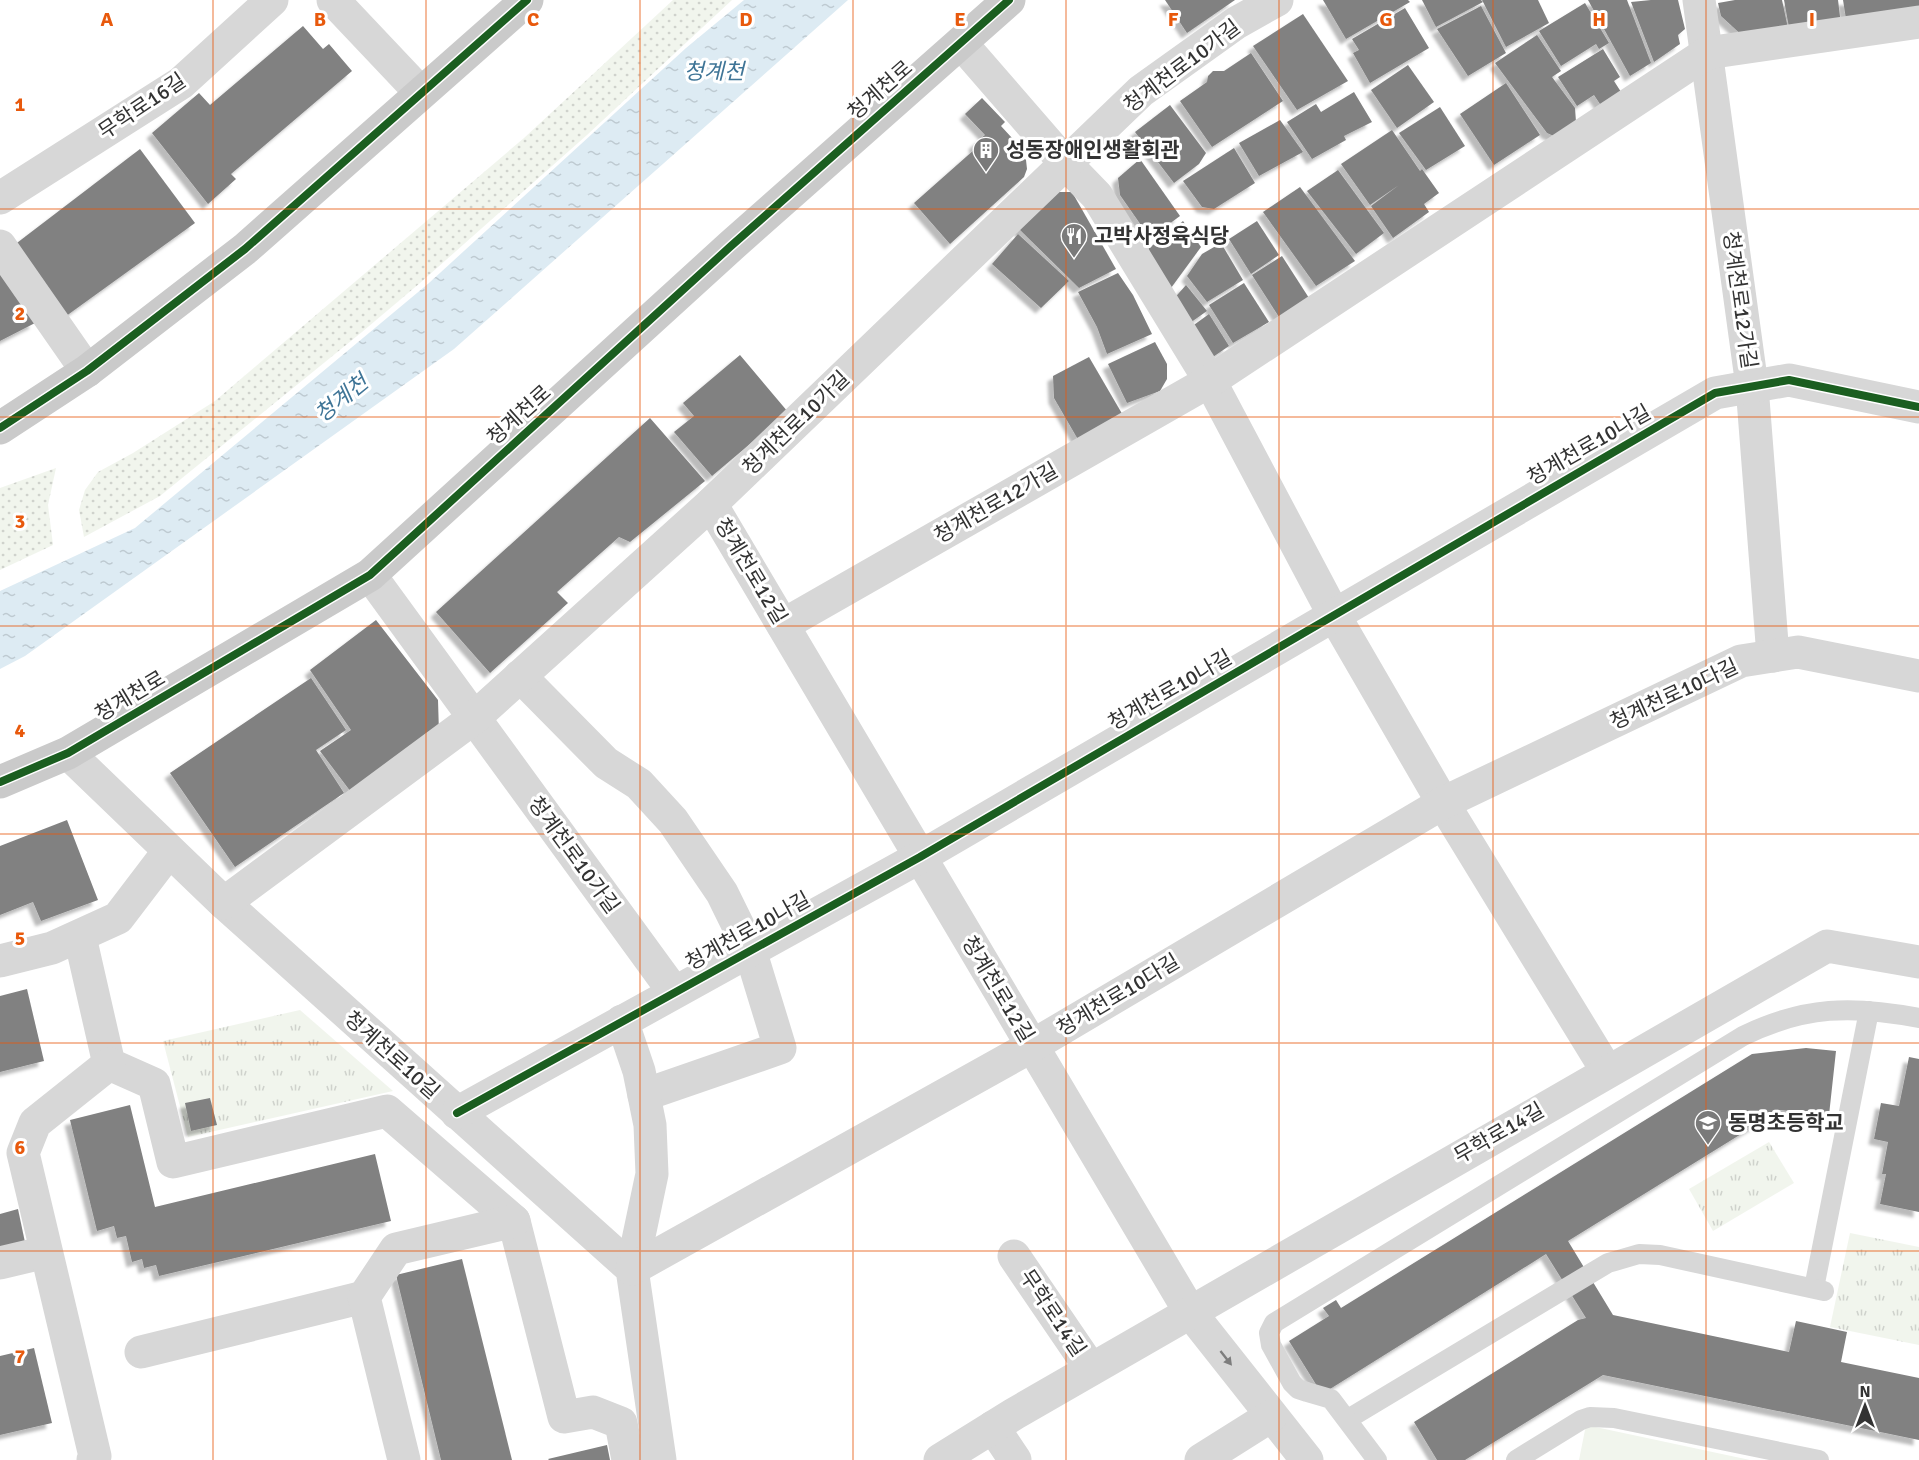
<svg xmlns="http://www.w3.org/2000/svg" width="1919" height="1460" font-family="Signika,'Noto Sans KR',sans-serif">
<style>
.grass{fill:url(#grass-dots)}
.park{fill:url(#park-tufts)}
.pitch{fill:#f1f5ed}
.water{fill:url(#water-ripples)}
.building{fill:#818181;filter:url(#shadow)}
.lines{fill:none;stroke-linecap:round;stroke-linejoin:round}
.lane{stroke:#d7d7d7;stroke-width:20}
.street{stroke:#d7d7d7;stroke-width:33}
.primary{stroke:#cacaca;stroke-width:33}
.cycleway-casing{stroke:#fff;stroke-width:11}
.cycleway{stroke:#1b5e20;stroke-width:8}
.oneway{fill:#7d7d7d}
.grid{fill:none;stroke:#e8590c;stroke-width:1.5;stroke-opacity:0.55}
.labels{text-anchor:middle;stroke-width:6;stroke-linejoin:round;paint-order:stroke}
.street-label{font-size:21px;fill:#333;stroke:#fff}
.poi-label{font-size:21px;font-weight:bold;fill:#333;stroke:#fff;text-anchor:start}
.water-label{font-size:22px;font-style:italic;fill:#3f7597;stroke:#fff}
.grid-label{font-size:20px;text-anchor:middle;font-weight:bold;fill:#e8590c;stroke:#fff;stroke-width:6;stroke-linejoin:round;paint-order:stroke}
</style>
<defs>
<pattern id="grass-dots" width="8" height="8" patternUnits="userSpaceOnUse" patternTransform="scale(1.5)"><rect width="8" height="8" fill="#f1f5ed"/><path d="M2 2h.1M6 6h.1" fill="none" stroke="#cfd2cc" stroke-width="1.8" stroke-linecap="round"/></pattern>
<pattern id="park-tufts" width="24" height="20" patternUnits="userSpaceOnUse" patternTransform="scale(1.5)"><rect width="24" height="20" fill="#f1f5ed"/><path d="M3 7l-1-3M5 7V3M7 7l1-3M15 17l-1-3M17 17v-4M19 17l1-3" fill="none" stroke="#cfd2cc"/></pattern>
<pattern id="water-ripples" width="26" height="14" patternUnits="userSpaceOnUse" patternTransform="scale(1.5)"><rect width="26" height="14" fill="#ddebf3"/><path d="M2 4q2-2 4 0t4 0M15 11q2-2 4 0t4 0" fill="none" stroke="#becad1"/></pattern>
<filter id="shadow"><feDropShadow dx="-5.5" dy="5.5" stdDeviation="1.5" flood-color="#0004"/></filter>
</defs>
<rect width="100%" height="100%" fill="#fff"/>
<g class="grass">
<path d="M673,0H732L587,135L420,283L362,332L160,496L84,537L79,510L85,490L98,472L133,453L215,401L524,138Z"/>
<path d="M56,468L48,505L53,545L0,570V488Z"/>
</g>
<g class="park">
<path d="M300,1010L393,1091L188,1137L163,1041Z"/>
<path d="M1769,1142L1794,1183L1713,1231L1689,1189Z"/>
<path d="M1850,1233L1919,1247V1345L1830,1327Z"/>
</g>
<path class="pitch" d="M1586,1425L1750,1460H1579Z"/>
<path class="water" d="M744,0H848L454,349L25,656L0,669V591L135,528L429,283L686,48Z"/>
<g class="building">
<path d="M1165,0H1235L1187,33Z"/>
<path d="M1323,0H1408L1410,2L1346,39Z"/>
<path d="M1422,0H1481L1483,2L1436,27Z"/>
<path d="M1482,0H1538L1549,23L1506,47Z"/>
<path d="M1588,0H1627L1651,63L1630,76Z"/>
<path d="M1651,0H1678L1685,29L1678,35L1680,44L1654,62L1631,2Z"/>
<path d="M1735,0H1782L1789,33L1746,39L1721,16L1718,3Z"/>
<path d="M1784,0H1838L1841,25L1790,33Z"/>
<path d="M1843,0H1919V8L1846,19Z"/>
<path d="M1585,3L1609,43L1599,49L1596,44L1561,66L1539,31Z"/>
<path d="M1481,6L1506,53L1468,76L1437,29Z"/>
<path d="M1405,8L1429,48L1370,83L1353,53L1359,50L1352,39Z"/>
<path d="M1303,14L1348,81L1297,110L1253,46Z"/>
<path d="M303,26L323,49L329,44L352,71L231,174L236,179L208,204L152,133L199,93L210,105Z"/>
<path d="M1537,35L1561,71L1552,77L1575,108L1576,122L1556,137L1547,133L1495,63Z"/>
<path d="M1603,49L1620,77L1614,81L1623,95L1602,107L1594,95L1577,106L1558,77Z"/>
<path d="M1251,53L1283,101L1212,147L1180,101L1207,82L1208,76L1213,71H1224Z"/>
<path d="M1408,65L1434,102L1397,128L1371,90Z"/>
<path d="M1506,83L1540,135L1494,165L1460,114Z"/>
<path d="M1354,92L1372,122L1344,136L1346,140L1312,159L1287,122L1316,104L1321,112Z"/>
<path d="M982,98L1005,122L1001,126L1012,138L1014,147L1026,160L1027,169L1024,177L950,244L914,203L975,149L974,144L985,135L965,114Z"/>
<path d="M1170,105L1206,153L1199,164L1174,183L1135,132Z"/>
<path d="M1440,107L1465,146L1426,170L1399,133Z"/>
<path d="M1280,120L1303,152L1259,176L1239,143Z"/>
<path d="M1392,130L1420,171L1422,169L1439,193L1424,204L1429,212L1393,238L1371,206L1399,185L1370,205L1341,164Z"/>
<path d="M1234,148L1255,183L1214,209L1202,207L1183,181Z"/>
<path d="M140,149L195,223L62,319L9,249Z"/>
<path d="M1140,159L1180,216L1150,238L1120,195L1118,178Z"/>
<path d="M1338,170L1384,233L1356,254L1307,191Z"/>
<path d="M1300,187L1355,261L1316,286L1263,212Z"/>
<path d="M1051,192H1072L1116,269L1079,288L1018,228Z"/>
<path d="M1183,221L1201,247L1171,288L1148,249Z"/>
<path d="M1257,221L1279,255L1251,274L1229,239Z"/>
<path d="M1018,234L1069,281L1041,308L992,264Z"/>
<path d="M1221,243L1243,280L1207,302L1187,276L1202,254Z"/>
<path d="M1282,256L1309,298L1279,317L1252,275Z"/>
<path d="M0,263L35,323L0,341Z"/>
<path d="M1118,273L1133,295L1152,334L1107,354L1097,327L1078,292Z"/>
<path d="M1244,283L1269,322L1233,343L1209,305Z"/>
<path d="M1186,285L1207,311L1187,325L1171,302Z"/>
<path d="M1209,314L1229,346L1207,361L1187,330Z"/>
<path d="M1155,342L1167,364V379L1160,391L1127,403L1108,364Z"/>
<path d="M740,355L788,412L712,476L674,432L694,416L683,403Z"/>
<path d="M1089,357L1124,417L1080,443L1054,398L1053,376Z"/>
<path d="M650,418L705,481L630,542L619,537L557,592L568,603L490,673L436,612Z"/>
<path d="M376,620L438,700L439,733L351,792L320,751L351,730L310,670Z"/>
<path d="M311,678L346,730L316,750L344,793L235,867L170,773Z"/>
<path d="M67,820L98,900L41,921L33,902L0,915V846Z"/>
<path d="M27,989L44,1061L0,1072V996Z"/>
<path d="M1806,1048L1836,1051L1829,1115L1780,1110L1568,1241L1613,1315L1789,1352L1796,1321L1847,1332L1841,1362L1919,1378V1440L1603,1375L1465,1460H1437L1414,1422L1578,1320L1586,1318L1546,1254L1322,1394L1289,1341L1329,1316L1323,1308L1336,1300L1341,1308L1752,1054Z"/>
<path d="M1909,1057L1919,1059V1212L1880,1204L1886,1174H1882L1888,1142L1874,1139L1881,1103L1899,1106Z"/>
<path d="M210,1098L217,1125L191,1131L185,1103Z"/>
<path d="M130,1105L155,1207L375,1154L391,1221L159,1276L156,1265L144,1268L142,1259L132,1262L126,1236L117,1238L114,1226L97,1231L70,1120Z"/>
<path d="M18,1209L26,1247L0,1253V1214Z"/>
<path d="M462,1259L512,1460H441L396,1275Z"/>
<path d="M34,1348L52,1423L0,1435V1356Z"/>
<path d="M607,1445L610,1460H549L548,1459Z"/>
</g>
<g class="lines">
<g class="lane">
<path d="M1814,1288L1869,1011"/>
<path d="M1348,1419L1608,1263L1639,1254L1660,1255L1824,1291"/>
<path d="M1377,1460L1331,1399L1307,1392L1298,1389L1292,1383L1271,1345L1269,1333L1274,1323L1743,1036C1804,1006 1853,1005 1919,1018"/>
<path d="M1516,1460L1581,1420L1590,1417L1614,1418L1819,1460"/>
</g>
<g class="street">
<path d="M333,0L421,93"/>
<path d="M1699,0L1752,386L1773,656"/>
<path d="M961,43L1066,164L1097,196L1210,381L1334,615L1443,803L1607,1071"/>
<path d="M0,198L181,83L272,0"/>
<path d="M0,246L87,371"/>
<path d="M711,504L1190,1312L1307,1460"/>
<path d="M370,575L674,992"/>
<path d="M783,625L1210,381L1707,53L1919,22"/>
<path d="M520,676L606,763L639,784L673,821L722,893L750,950L780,1048L644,1095"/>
<path d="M68,753L224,903L632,1269L660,1460"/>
<path d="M224,903L474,718L711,504L1141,91L1236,23L1277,0"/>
<path d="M80,937L109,1064L154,1084L173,1162L387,1111L514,1221L564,1417L593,1412L621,1423L628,1460"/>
<path d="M0,961L52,948L118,918L169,851"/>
<path d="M622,1021L639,1071L650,1125L652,1174L632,1269"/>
<path d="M457,1113L920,857L1715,393L1789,380L1919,407"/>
<path d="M1014,1256L1091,1369"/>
<path d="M0,1263L46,1252"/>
<path d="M632,1269L1032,1046L1443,803L1741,661L1798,652L1919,676"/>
<path d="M141,1352L364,1297"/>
<path d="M993,1427L1015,1460"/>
<path d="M93,1460L95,1456L23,1153L35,1123L109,1064"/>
<path d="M404,1460L364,1297L396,1249L514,1221"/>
<path d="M940,1460L1014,1414L1827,946L1919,962"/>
<path d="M1201,1460L1271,1416"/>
</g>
<g class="primary">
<path d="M0,428L87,371L245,249L527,0"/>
<path d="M0,782L68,753L370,575L731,246L1009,0"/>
</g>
<g class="cycleway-casing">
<g id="cycleway">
<path d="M0,428L87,371L245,249L527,0"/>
<path d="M0,782L68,753L370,575L731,246L1009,0"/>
<path d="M457,1113L920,857L1715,393L1789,380L1919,407"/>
</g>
</g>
<use href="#cycleway" class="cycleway"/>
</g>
<defs><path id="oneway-solid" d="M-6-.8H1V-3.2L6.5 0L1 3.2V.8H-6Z" transform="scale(1.5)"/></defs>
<use class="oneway" href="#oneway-solid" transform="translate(1226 1358) rotate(52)"/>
<path class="grid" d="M213,0V1460M426,0V1460M640,0V1460M853,0V1460M1066,0V1460M1279,0V1460M1493,0V1460M1706,0V1460M0,209H1919M0,417H1919M0,626H1919M0,834H1919M0,1043H1919M0,1251H1919"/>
<defs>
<g id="building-pin" transform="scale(1.35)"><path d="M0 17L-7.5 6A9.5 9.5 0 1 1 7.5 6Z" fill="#7a7a7a" stroke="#fff"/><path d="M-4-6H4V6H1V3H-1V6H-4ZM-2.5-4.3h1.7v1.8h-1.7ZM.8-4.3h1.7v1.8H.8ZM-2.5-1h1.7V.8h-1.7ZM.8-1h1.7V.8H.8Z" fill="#fff"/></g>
<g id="restaurant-pin" transform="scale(1.35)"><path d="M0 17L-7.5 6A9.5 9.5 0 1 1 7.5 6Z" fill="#7a7a7a" stroke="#fff"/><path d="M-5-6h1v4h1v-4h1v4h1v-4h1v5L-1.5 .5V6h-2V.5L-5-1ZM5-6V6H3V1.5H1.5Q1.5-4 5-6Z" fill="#fff"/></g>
<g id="school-pin" transform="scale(1.35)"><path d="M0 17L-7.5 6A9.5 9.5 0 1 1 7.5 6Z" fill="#7a7a7a" stroke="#fff"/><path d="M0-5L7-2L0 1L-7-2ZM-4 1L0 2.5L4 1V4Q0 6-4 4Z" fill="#fff"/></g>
</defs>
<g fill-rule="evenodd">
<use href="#building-pin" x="986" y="150"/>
<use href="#restaurant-pin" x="1074" y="236"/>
<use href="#school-pin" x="1708" y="1123"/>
</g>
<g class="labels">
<g class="street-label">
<text transform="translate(1182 66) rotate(-37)" y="7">청계천로10가길</text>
<text transform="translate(880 90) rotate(-41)" y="7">청계천로</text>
<text transform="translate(142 106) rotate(-34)" y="7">무학로16길</text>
<text transform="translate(1740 300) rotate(82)" y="7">청계천로12가길</text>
<text transform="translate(519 415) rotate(-42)" y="7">청계천로</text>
<text transform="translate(796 423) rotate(-44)" y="7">청계천로10가길</text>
<text transform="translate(1589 445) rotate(-30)" y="7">청계천로10나길</text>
<text transform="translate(996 503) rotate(-30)" y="7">청계천로12가길</text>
<text transform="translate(751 571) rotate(59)" y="7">청계천로12길</text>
<text transform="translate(1170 690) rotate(-30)" y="7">청계천로10나길</text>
<text transform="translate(1674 694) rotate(-25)" y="7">청계천로10다길</text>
<text transform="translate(130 696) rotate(-31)" y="7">청계천로</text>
<text transform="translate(574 855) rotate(54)" y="7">청계천로10가길</text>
<text transform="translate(748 931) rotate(-29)" y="7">청계천로10나길</text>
<text transform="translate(998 989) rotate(59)" y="7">청계천로12길</text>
<text transform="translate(1118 995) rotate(-31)" y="7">청계천로10다길</text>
<text transform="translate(392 1055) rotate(42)" y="7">청계천로10길</text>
<text transform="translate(1499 1133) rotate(-30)" y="7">무학로14길</text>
<text transform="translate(1053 1313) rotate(56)" y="7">무학로14길</text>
</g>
<g class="poi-label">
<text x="1006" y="157">성동장애인생활회관</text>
<text x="1094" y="243">고박사정육식당</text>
<text x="1728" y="1130">동명초등학교</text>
</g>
<g class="water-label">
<text x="714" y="79">청계천</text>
<text transform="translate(341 398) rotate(-39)" y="8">청계천</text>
</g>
</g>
<g class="grid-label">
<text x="107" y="26">A</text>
<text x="320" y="26">B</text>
<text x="533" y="26">C</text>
<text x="746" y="26">D</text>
<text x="960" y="26">E</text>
<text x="1173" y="26">F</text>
<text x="1386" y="26">G</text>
<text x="1599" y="26">H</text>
<text x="1812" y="26">I</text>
<text x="20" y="111">1</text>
<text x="20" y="320">2</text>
<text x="20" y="528">3</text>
<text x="20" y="737">4</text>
<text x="20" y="945">5</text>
<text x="20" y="1154">6</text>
<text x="20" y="1363">7</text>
</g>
<g transform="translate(1865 1406)" stroke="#ffffff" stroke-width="4.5" paint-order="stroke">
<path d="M0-4.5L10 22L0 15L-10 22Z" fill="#333333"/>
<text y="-9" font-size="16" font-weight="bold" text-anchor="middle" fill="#333333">N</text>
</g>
</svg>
